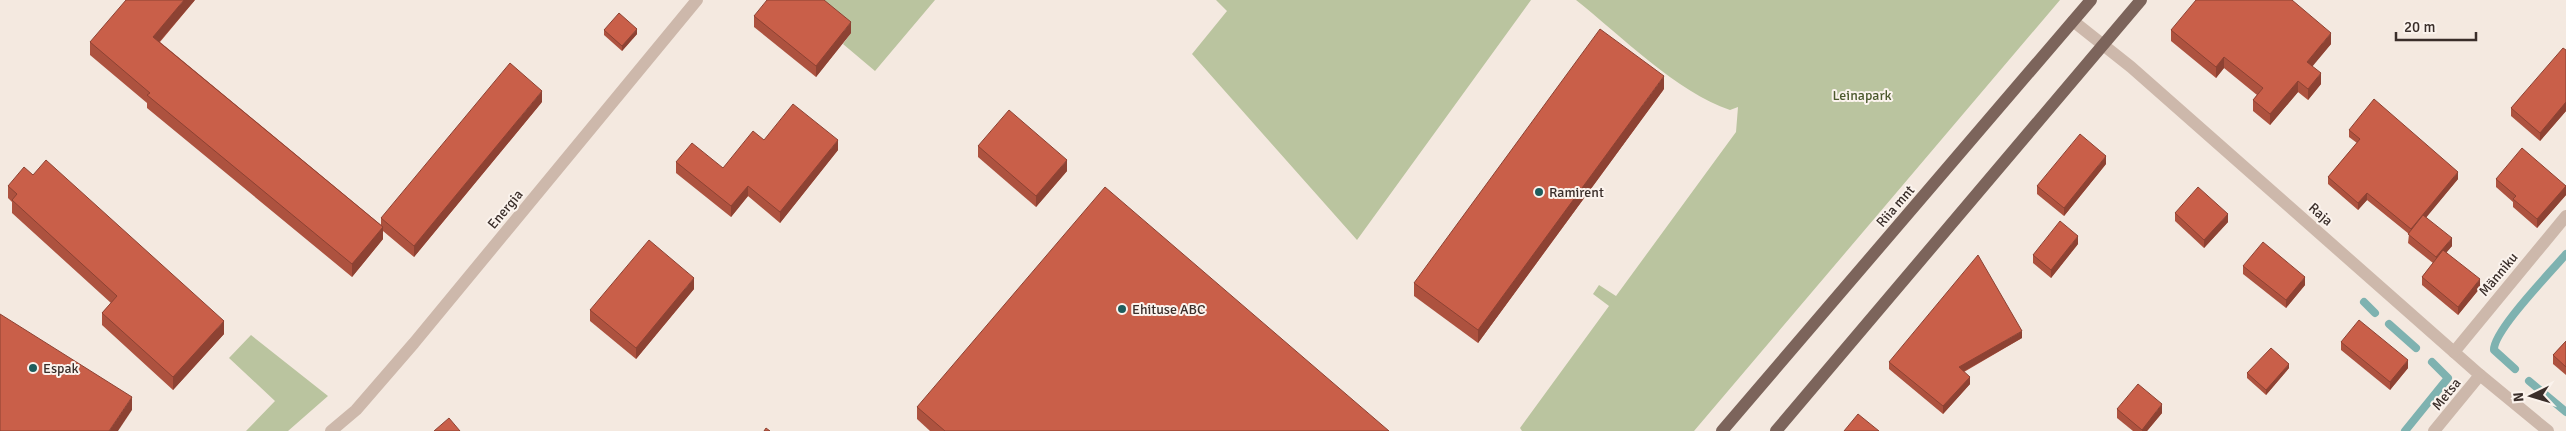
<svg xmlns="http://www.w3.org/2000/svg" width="2566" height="431" font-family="Signika,sans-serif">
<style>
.green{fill:#bac49f}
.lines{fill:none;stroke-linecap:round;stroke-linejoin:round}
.stream{stroke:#7eb2b0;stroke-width:8}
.minor{stroke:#cdb8ab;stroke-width:12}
.major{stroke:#7c645b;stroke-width:12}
.wall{fill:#ad523f}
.shaded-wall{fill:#8d4233}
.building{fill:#c95f49;stroke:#8d4233}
.poi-dot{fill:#1e5d5d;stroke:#fbf3ed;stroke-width:2}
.labels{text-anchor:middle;stroke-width:4;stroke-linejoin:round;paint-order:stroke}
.park-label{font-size:14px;fill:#4c592d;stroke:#fbf3ed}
.poi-label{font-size:14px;fill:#3a2e2a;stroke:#fbf3ed;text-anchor:start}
.street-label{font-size:14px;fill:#3a2e2a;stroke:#fbf3ed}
</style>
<rect width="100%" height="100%" fill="#f4e9e0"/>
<g class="green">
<path d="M811,0H935L875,71L843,44L851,33Z"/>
<path d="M1216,0H1531L1357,240L1192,54L1227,11Z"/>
<path d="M1576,0H2060L1694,431H1522L1520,428L1609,306L1593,294L1599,285L1616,296L1736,132L1738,107L1730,110C1678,93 1620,35 1576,0Z"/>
<path d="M251,335L328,396L288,431H246L275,401L229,358Z"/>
</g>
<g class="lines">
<g class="stream">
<path d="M2364,302L2375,313"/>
<path d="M2389,324L2416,348"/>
<path d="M2515,369L2494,350C2493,331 2551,272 2566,254"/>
<path d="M2529,381L2566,412"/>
<path d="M2405,431L2448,378L2432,362"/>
</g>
<g class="minor">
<path d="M2073,21L2131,67L2480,375L2548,431"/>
<path d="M2454,352L2566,216"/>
<path d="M331,431L356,410L414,343L697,0"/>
<path d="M2434,431L2480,375"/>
</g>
<g class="major">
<path d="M1722,431L2091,0"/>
<path d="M1776,431L2141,0"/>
</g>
</g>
<g class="wall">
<path d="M195,0L160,42L381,225V218L542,102L414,257L383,231V239L352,277L147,108V103L90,55V42Z"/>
<path d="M754,16L851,33L816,77L754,27Z"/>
<path d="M604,30L637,34L622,51L604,35Z"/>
<path d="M2171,30L2331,44L2312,66L2321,84L2308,100L2298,92L2270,125L2253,111V100L2257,95L2224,68L2216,78L2171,41Z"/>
<path d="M2566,50V111L2540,141L2511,116V108Z"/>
<path d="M1664,89L1478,343L1414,296V283Z"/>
<path d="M2349,130L2458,179L2426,217L2452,246L2446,252L2480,288L2458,315L2422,285V277L2433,263L2408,243L2409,234L2367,200L2358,210L2328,184V177L2357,143L2349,137Z"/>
<path d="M764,140L838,150L780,223L748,196L731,217L676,173V162L723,168Z"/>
<path d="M978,146L1067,171L1036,207L978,157Z"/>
<path d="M2106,164L2064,216L2037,194V186Z"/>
<path d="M33,175L224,334L173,390L102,325V313L111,303L12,213V202L8,198V186Z"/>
<path d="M2496,179L2566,186V195L2537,228L2513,207V202L2496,187Z"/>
<path d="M2175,213L2228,222L2204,248L2175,221Z"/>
<path d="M2078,244L2051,278L2033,263V255Z"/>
<path d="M2243,266L2305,285L2286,308L2243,274Z"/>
<path d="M694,289L636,359L590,321V310Z"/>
<path d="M2022,338L1964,372L1970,384L1943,414L1889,369V362Z"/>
<path d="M2566,341V375L2553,364V355Z"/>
<path d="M2341,342L2408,368L2390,390L2341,350Z"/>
<path d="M2289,368L2266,395L2247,378V373Z"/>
<path d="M917,407L1389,431H930L917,419Z"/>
<path d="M2117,409L2162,413L2147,431H2133L2117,418Z"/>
</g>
<g class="shaded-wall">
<path d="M184,0H195L153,49V37Z"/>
<path d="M851,22V33L816,77V66Z"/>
<path d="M637,29V34L622,51V46Z"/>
<path d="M2331,33V44L2307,73V62Z"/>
<path d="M2224,57V68L2216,78V67Z"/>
<path d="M2321,73V84L2308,100V89Z"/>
<path d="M1664,76V89L1478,343V330Z"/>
<path d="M2298,81V92L2270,125V114Z"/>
<path d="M542,91V102L414,257V246Z"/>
<path d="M2566,102V111L2540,141V133Z"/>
<path d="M838,140V150L780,223V212Z"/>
<path d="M2106,156V164L2064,216V208Z"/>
<path d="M1067,160V171L1036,207V196Z"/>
<path d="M2458,172V179L2411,236V229Z"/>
<path d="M748,186V196L731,217V206Z"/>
<path d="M2566,186V195L2537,228V219Z"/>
<path d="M2367,193V200L2358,210V203Z"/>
<path d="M2228,214V222L2204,248V240Z"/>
<path d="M383,227V239L352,277V264Z"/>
<path d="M2078,236V244L2051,278V270Z"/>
<path d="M2452,238V246L2436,265V257Z"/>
<path d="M2305,277V285L2286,308V300Z"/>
<path d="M694,278V289L636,359V348Z"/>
<path d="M2480,279V288L2458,315V307Z"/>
<path d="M224,321V334L173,390V377Z"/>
<path d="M2022,331V338L1959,374V367Z"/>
<path d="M2408,360V368L2390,390V382Z"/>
<path d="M2289,364V368L2266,395V390Z"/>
<path d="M1970,377V384L1943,414V406Z"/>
<path d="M132,397V410L118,431H109Z"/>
<path d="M2162,404V413L2147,431H2142V430Z"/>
</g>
<g class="building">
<path d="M126,0H184L153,37L383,227L352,264L147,95L150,93L90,42Z"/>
<path d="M767,0H824L851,22L816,66L754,16Z"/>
<path d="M2196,0H2292L2331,33L2307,62L2321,73L2308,89L2298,81L2270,114L2253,100L2263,88L2224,57L2216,67L2171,30Z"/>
<path d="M619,13L637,29L622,46L604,30Z"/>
<path d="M1600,29L1664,76L1478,330L1414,283Z"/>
<path d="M2563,48L2566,50V102L2540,133L2511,108Z"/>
<path d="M510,63L542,91L414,246L381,218Z"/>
<path d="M2374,99L2458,172L2411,229L2367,193L2358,203L2328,177L2360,139L2349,130Z"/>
<path d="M793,104L838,140L780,212L748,186L731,206L676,162L692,143L723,168L753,131L764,140Z"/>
<path d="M1009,110L1067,160L1036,196L978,146Z"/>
<path d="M2080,134L2106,156L2064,208L2037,186Z"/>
<path d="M2522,148L2566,186L2537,219L2513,199L2516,196L2496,179Z"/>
<path d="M46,160L224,321L173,377L102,313L117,296L12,200L17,194L8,186L24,167L33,175Z"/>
<path d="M1105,187L1389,431H945L917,407Z"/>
<path d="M2198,187L2228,214L2204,240L2175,213Z"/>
<path d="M2423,215L2452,238L2436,257L2408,234Z"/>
<path d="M2060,221L2078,236L2051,270L2033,255Z"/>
<path d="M649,240L694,278L636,348L590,310Z"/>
<path d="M2263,242L2305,277L2286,300L2243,266Z"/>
<path d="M2443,250L2480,279L2458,307L2422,277Z"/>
<path d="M1978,255L2022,331L1959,367L1970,377L1943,406L1889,362Z"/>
<path d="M0,314L132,397L109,431H0Z"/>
<path d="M2359,320L2408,360L2390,382L2341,342Z"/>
<path d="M2566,341V367L2553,355Z"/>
<path d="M2271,348L2289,364L2266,390L2247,373Z"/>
<path d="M2138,384L2162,404L2142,430L2117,409Z"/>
<path d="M1858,414L1879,431H1844Z"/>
<path d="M449,418L460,431H434Z"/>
<path d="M766,428L770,431H764Z"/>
</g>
<g class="poi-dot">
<circle cx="1539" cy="192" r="5"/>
<circle cx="1122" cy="309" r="5"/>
<circle cx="33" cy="368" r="5"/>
</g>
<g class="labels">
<g class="park-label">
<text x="1862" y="100">Leinapark</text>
</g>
<g class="poi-label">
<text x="1549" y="197">Ramirent</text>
<text x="1132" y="314">Ehituse ABC</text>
<text x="43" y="373">Espak</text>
</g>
<g class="street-label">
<text transform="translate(1895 206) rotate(-49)" y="5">Riia mnt</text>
<text transform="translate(505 209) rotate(-50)" y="5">Energia</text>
<text transform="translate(2321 214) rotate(41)" y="5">Raja</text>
<text transform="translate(2498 274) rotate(-50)" y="5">Männiku</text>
<text transform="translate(2446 394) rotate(-51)" y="5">Metsa</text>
</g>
</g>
<g transform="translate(2531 396) rotate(265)" stroke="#fbf3ed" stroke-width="4" paint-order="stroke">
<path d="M0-4L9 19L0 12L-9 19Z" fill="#3a2e2a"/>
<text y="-8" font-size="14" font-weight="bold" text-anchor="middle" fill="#3a2e2a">N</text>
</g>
<path d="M2396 32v8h80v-8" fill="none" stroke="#3a2e2a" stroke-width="2.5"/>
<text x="2404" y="32" font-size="15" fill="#3a2e2a" stroke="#fbf3ed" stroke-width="4" paint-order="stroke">20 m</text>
</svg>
